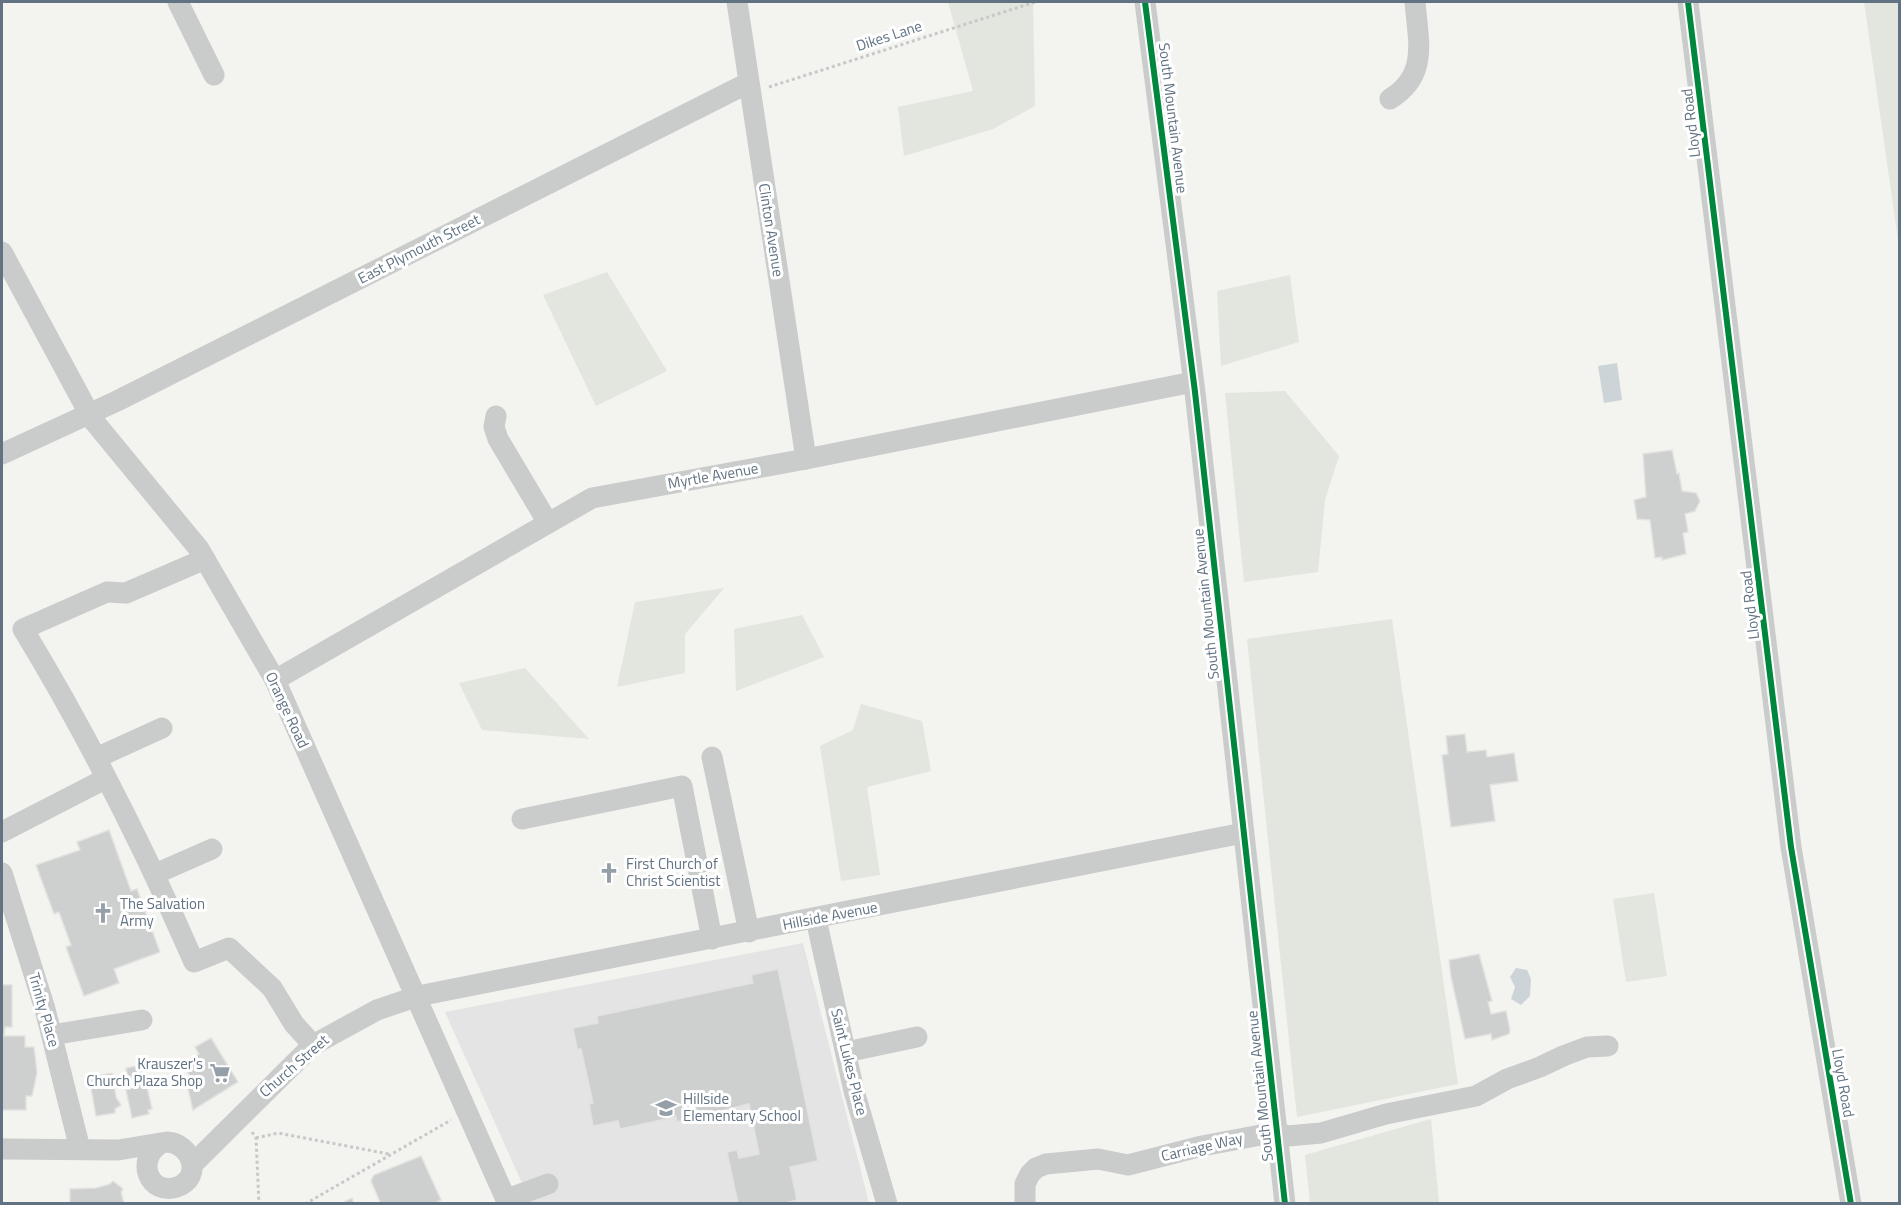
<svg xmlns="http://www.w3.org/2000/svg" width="1901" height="1205" font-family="'Titillium Web',sans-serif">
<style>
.built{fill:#e3e4e3}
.green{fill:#e2e6de}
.water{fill:#ccd4d7}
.building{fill:#cecfcf;stroke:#e2e2e0;stroke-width:1.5}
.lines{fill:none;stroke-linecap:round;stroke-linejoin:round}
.path{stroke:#c8c8c9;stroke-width:3;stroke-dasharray:3 3;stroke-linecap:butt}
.minor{stroke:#cacccc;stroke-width:21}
.cycleway-casing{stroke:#fff;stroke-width:10}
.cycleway{stroke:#00873e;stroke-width:6}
.labels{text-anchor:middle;stroke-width:6;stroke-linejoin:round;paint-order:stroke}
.street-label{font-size:15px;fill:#617282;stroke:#fff}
.poi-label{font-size:15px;fill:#617282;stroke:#fff;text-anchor:start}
</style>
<rect width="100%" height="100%" fill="#f3f3f0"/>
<path class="built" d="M803,943L869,1203H531L445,1012Z"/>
<g class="green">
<path d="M948,2H1033L1035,106L993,129L904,156L898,107L973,91Z"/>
<path d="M1864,2H1899V247Z"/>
<path d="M607,272L667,371L596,406L543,295Z"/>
<path d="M1290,275L1299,342L1221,366L1217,291Z"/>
<path d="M1285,391L1339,456L1325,500L1318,572L1244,582L1225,393Z"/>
<path d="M724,588L685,634V673L617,687L635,602Z"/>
<path d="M802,615L824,657L736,691L734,629Z"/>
<path d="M1392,619L1458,1084L1297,1117L1247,639Z"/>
<path d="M525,668L589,739L482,730L459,683Z"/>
<path d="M861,704L922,721L931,771L867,787L880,875L841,881L820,746L853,730Z"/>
<path d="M1654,893L1667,976L1626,982L1613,899Z"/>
<path d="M1431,1119L1439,1203H1310L1305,1155Z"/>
</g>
<g class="water">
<path d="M1617,363L1622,400L1604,403L1598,366Z"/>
<path d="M1516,968L1527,970L1531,979L1530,996L1521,1005L1511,999L1515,987L1510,977Z"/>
</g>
<g class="building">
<path d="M1672,450L1677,474L1679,473L1682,491L1696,493L1700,501L1695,511L1685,514L1688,532L1683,533L1686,554L1662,560V557L1655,558L1650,520L1637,519L1634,500L1646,497L1643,454Z"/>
<path d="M1465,734L1467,752L1486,750L1487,757L1514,753L1518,781L1490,785L1495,821L1451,827L1442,755L1448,754L1446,736Z"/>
<path d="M109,830L131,891L137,889L160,952L114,969L119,983L84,996L66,947L71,945L59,912L54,914L36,865L80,850L77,842Z"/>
<path d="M1479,954L1492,1001L1488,1002L1491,1014L1506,1011L1510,1030L1509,1034L1492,1040L1491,1034L1465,1039L1451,977L1449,960Z"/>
<path d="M778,969L818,1161L790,1167L797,1200L782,1204H738L727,1152L737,1150L739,1158L759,1154L749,1104L677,1122L676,1117L620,1129L618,1121L593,1126L589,1104L593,1103L581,1049H577L573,1028L598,1023L597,1016L753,983L751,975Z"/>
<path d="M2,985H12V1027H5L4,1036H25V1047H34L37,1073L32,1096H26V1110H2Z"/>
<path d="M211,1038L238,1082L193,1110L186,1080L190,1077L184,1063L199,1054L195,1047Z"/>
<path d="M142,1065L152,1109L148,1110L149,1114L132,1118L126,1090L130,1089L126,1068Z"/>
<path d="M112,1073L116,1097L121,1105L115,1109V1113L96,1116L89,1077Z"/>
<path d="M421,1156L441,1200L434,1204H381L371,1181L374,1175Z"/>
<path d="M113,1181L123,1189L121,1192L124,1204H70V1189L96,1188L110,1184Z"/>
<path d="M352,1198L354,1204H340Z"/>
</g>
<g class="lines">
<g class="path">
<path d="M769,87L1035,2"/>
<path d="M252,1132L256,1138L259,1204"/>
<path d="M256,1138L278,1133L389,1154"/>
<path d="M305,1204L451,1120"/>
</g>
<g class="minor">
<path d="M178,2L214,75"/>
<path d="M737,2L806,459"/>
<path d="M1145,2L1195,392L1285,1204"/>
<path d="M1688,2L1791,847L1851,1204"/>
<path d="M1390,99C1429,75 1418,41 1415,2"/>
<path d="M2,252L92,419L199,549L275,680L508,1204"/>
<path d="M496,416L494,427L498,439L548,523"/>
<path d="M2,454L117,401L748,83"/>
<path d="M205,559L126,593L107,592L23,629C88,736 144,848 194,962L229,948L272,988L294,1024L313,1045"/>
<path d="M275,680L592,498L806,459L1193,382"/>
<path d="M712,757L749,932"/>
<path d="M96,758L162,728"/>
<path d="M522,819L682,786L712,939"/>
<path d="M2,832L105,779"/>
<path d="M2,873L45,1009L80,1149"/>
<path d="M155,874L212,849"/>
<path d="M816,919L854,1091L887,1204"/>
<path d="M52,1035L142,1020"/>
<path d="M846,1052L917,1037"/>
<path d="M2,1149L118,1150L167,1142C191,1143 204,1177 177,1187C149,1196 135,1160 160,1144"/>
<path d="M193,1164L313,1045L377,1010L418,996L1243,833"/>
<path d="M507,1199L548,1184"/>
<path d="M1025,1204V1184L1030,1174L1036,1168L1046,1164L1098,1159L1128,1165L1202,1146L1277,1132L1288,1136L1321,1133L1386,1114L1476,1096L1507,1079L1540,1067L1563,1056L1587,1047L1608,1046"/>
</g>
<g class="cycleway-casing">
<g id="cycleway">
<path d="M1145,2L1195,392L1285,1204"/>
<path d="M1688,2L1791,847L1851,1204"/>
</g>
</g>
<use href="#cycleway" class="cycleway"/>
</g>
<defs>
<g id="church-bare" transform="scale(1.62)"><path d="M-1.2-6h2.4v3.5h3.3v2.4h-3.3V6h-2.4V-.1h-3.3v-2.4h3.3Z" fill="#949fa8" stroke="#fff" stroke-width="2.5" paint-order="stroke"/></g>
<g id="supermarket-bare" transform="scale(1.62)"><path d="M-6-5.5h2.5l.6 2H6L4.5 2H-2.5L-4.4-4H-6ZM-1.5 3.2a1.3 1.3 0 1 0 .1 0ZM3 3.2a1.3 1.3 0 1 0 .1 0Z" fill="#949fa8" stroke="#fff" stroke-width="2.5" paint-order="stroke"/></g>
<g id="school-bare" transform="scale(1.62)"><path d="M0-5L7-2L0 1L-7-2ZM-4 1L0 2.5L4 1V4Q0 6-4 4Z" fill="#949fa8" stroke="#fff" stroke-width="2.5" paint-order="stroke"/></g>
</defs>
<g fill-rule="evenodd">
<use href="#church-bare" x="609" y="873"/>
<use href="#church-bare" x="103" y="913"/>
<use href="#supermarket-bare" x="220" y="1073"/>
<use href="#school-bare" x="666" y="1108"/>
</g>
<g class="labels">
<g class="street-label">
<text transform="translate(889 36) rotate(-18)" y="5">Dikes Lane</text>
<text transform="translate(1173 118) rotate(83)" y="5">South Mountain Avenue</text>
<text transform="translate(1691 123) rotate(-97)" y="5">Lloyd Road</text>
<text transform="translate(771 230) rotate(81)" y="5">Clinton Avenue</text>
<text transform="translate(419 249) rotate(-27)" y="5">East Plymouth Street</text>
<text transform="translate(713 476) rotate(-10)" y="5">Myrtle Avenue</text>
<text transform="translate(1206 604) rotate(-96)" y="5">South Mountain Avenue</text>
<text transform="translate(1750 605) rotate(-97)" y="5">Lloyd Road</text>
<text transform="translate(287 710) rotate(65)" y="5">Orange Road</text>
<text transform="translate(830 916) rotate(-11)" y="5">Hillside Avenue</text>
<text transform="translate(44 1010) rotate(74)" y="5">Trinity Place</text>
<text transform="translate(849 1062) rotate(76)" y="5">Saint Lukes Place</text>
<text transform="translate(294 1066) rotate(-41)" y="5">Church Street</text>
<text transform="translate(1843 1083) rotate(80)" y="5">Lloyd Road</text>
<text transform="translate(1260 1086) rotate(-96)" y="5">South Mountain Avenue</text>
<text transform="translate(1202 1147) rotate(-13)" y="5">Carriage Way</text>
</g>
<g class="poi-label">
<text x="626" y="869">First Church of<tspan x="626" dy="17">Christ Scientist</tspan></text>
<text x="120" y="909">The Salvation<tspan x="120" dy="17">Army</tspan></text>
<text x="203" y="1069" text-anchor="end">Krauszer's<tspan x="203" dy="17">Church Plaza Shop</tspan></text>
<text x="683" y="1104">Hillside<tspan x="683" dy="17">Elementary School</tspan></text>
</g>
</g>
<rect width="1901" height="1205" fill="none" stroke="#617282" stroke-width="6"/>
</svg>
